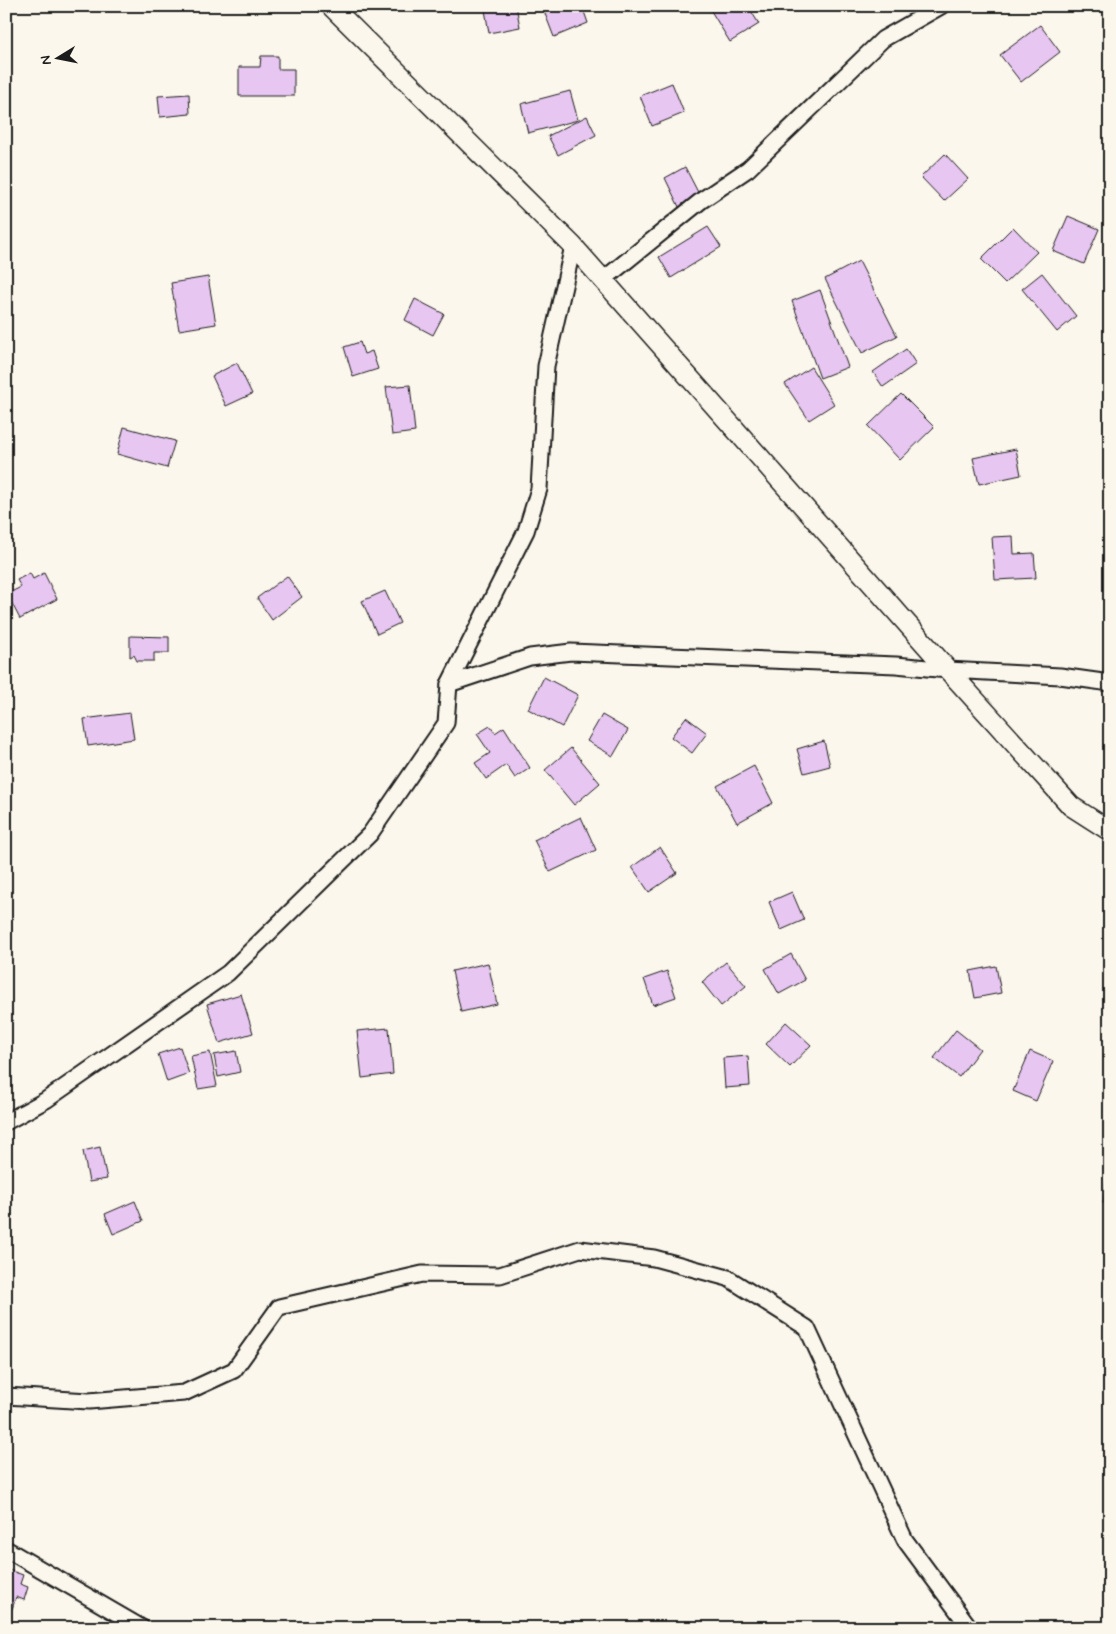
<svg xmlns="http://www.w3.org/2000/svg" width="1116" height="1634" font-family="Mynerve,sans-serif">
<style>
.building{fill:#e7c6f2;stroke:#1c1c1c}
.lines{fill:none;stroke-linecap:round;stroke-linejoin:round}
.minor-casing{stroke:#1c1c1c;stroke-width:19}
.major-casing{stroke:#1c1c1c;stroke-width:22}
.minor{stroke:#fbf7ec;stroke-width:15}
.major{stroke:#fbf7ec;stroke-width:19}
</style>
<rect width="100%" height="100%" fill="#fbf7ec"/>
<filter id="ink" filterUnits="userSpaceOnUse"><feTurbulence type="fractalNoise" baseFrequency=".02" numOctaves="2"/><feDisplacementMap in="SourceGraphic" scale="10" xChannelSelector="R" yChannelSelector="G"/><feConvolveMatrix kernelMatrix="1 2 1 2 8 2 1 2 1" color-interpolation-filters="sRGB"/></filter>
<g filter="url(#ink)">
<g class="building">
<path d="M506,6H516L520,27L489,33L485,10Z"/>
<path d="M542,6H582L588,23L554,37Z"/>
<path d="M708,6H748L759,24L730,42Z"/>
<path d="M1040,25L1060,52L1021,82L1000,55Z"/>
<path d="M261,56H278V69H294V96H239V67H260Z"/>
<path d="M672,83L684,113L652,126L640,96Z"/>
<path d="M570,91L578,120L528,133L521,104Z"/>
<path d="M189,94L190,114L160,117L158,96Z"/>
<path d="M587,116L596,135L558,155L548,136Z"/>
<path d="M945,154L968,179L944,201L921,177Z"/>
<path d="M685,167L702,200L681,211L665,178Z"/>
<path d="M1068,216L1099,229L1084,264L1053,251Z"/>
<path d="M708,227L721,247L671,278L659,257Z"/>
<path d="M1013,227L1037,252L1005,283L981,259Z"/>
<path d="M859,261L897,336L862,353L825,279Z"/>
<path d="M1042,273L1076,316L1057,332L1022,289Z"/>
<path d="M208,277L216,324L179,330L171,283Z"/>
<path d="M820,290L848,367L820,378L792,301Z"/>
<path d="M415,299L444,314L433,335L405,320Z"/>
<path d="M360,342L364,354L372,351L378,369L353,377L344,347Z"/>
<path d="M906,349L916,364L883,387L873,372Z"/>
<path d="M237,363L252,394L226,406L212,376Z"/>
<path d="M811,367L834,404L809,420L785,384Z"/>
<path d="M410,385L415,432L392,435L386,387Z"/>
<path d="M901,394L934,427L900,460L868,426Z"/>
<path d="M124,427L175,441L167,468L117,454Z"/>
<path d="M1016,449L1021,475L979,484L973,458Z"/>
<path d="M1013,536L1014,554L1034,553L1036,578L995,580L992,537Z"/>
<path d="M30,573L33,579L44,573L57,599L20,619L7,594L21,587L17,580Z"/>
<path d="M287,576L302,597L272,620L257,598Z"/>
<path d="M385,591L400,623L377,634L362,601Z"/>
<path d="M130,636L169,637V653H154V661H137L134,655L130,657Z"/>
<path d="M544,677L578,695L562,727L528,709Z"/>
<path d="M130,713L134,739L88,746L84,719Z"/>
<path d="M602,715L628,730L613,756L587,741Z"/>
<path d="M686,717L707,733L692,753L671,737Z"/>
<path d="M490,726L495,733L504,727L530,768L515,778L506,765L486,779L475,763L490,753L477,734Z"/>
<path d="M824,741L830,766L804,773L797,749Z"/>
<path d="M571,748L600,783L574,805L545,770Z"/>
<path d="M754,766L773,803L737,823L717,786Z"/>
<path d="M581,817L596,850L550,872L534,840Z"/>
<path d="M660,847L677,873L649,892L632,867Z"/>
<path d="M792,892L804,920L781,930L769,902Z"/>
<path d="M791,954L805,980L779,994L765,969Z"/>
<path d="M726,962L746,986L721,1006L702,982Z"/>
<path d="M488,963L497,1004L461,1012L452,971Z"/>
<path d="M996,966L1001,993L975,998L970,971Z"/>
<path d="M667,971L676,997L653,1005L644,979Z"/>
<path d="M241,994L253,1033L219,1043L207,1004Z"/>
<path d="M786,1022L811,1045L790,1067L766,1044Z"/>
<path d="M389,1028L393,1074L362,1078L357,1031Z"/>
<path d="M956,1030L980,1049L959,1077L934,1058Z"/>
<path d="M180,1047L189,1074L167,1082L158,1054Z"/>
<path d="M236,1051L240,1072L218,1077L214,1055Z"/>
<path d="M1030,1051L1053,1061L1036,1101L1013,1091Z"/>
<path d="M210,1052L217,1086L198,1089L191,1056Z"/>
<path d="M748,1056L750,1086L725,1088L723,1058Z"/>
<path d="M100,1147L107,1179L89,1182L83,1151Z"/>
<path d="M1108,1169H1110V1204L1103,1203Z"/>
<path d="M135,1201L143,1221L113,1234L105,1214Z"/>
<path d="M6,1569L23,1575L20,1584L28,1587L24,1600L16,1597L12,1609L6,1607Z"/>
<path d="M6,1622L24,1628H6Z"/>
</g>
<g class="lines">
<g class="minor-casing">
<g id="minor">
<path d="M603,280L702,200L748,169L883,39L941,6"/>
<path d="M449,684L530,657L571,652L896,665L948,670L1060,676L1110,683"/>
<path d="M6,1122L46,1100L228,973L370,834L446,723L449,684L526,531L539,489L546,366L573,246"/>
<path d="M6,1396L89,1401L184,1393L234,1370L279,1307L422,1274L500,1275L580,1249L654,1258L728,1278L807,1328L905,1540L970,1628"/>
<path d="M6,1549L142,1628"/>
</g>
</g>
<g class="major-casing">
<path id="major" d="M331,6L573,246L948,670L1071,806L1110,831"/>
</g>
<use href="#minor" class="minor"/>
<use href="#major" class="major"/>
</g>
</g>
<rect width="1116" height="1634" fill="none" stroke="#fbf7ec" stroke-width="25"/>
<rect x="12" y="12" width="1091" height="1609" fill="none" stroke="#1c1c1c" stroke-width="2" filter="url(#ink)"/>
<g transform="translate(58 58) rotate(260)" stroke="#fbf7ec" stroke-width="4" paint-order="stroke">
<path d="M0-4L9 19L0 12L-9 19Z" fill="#1c1c1c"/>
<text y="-8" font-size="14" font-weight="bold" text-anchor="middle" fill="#1c1c1c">N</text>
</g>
</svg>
